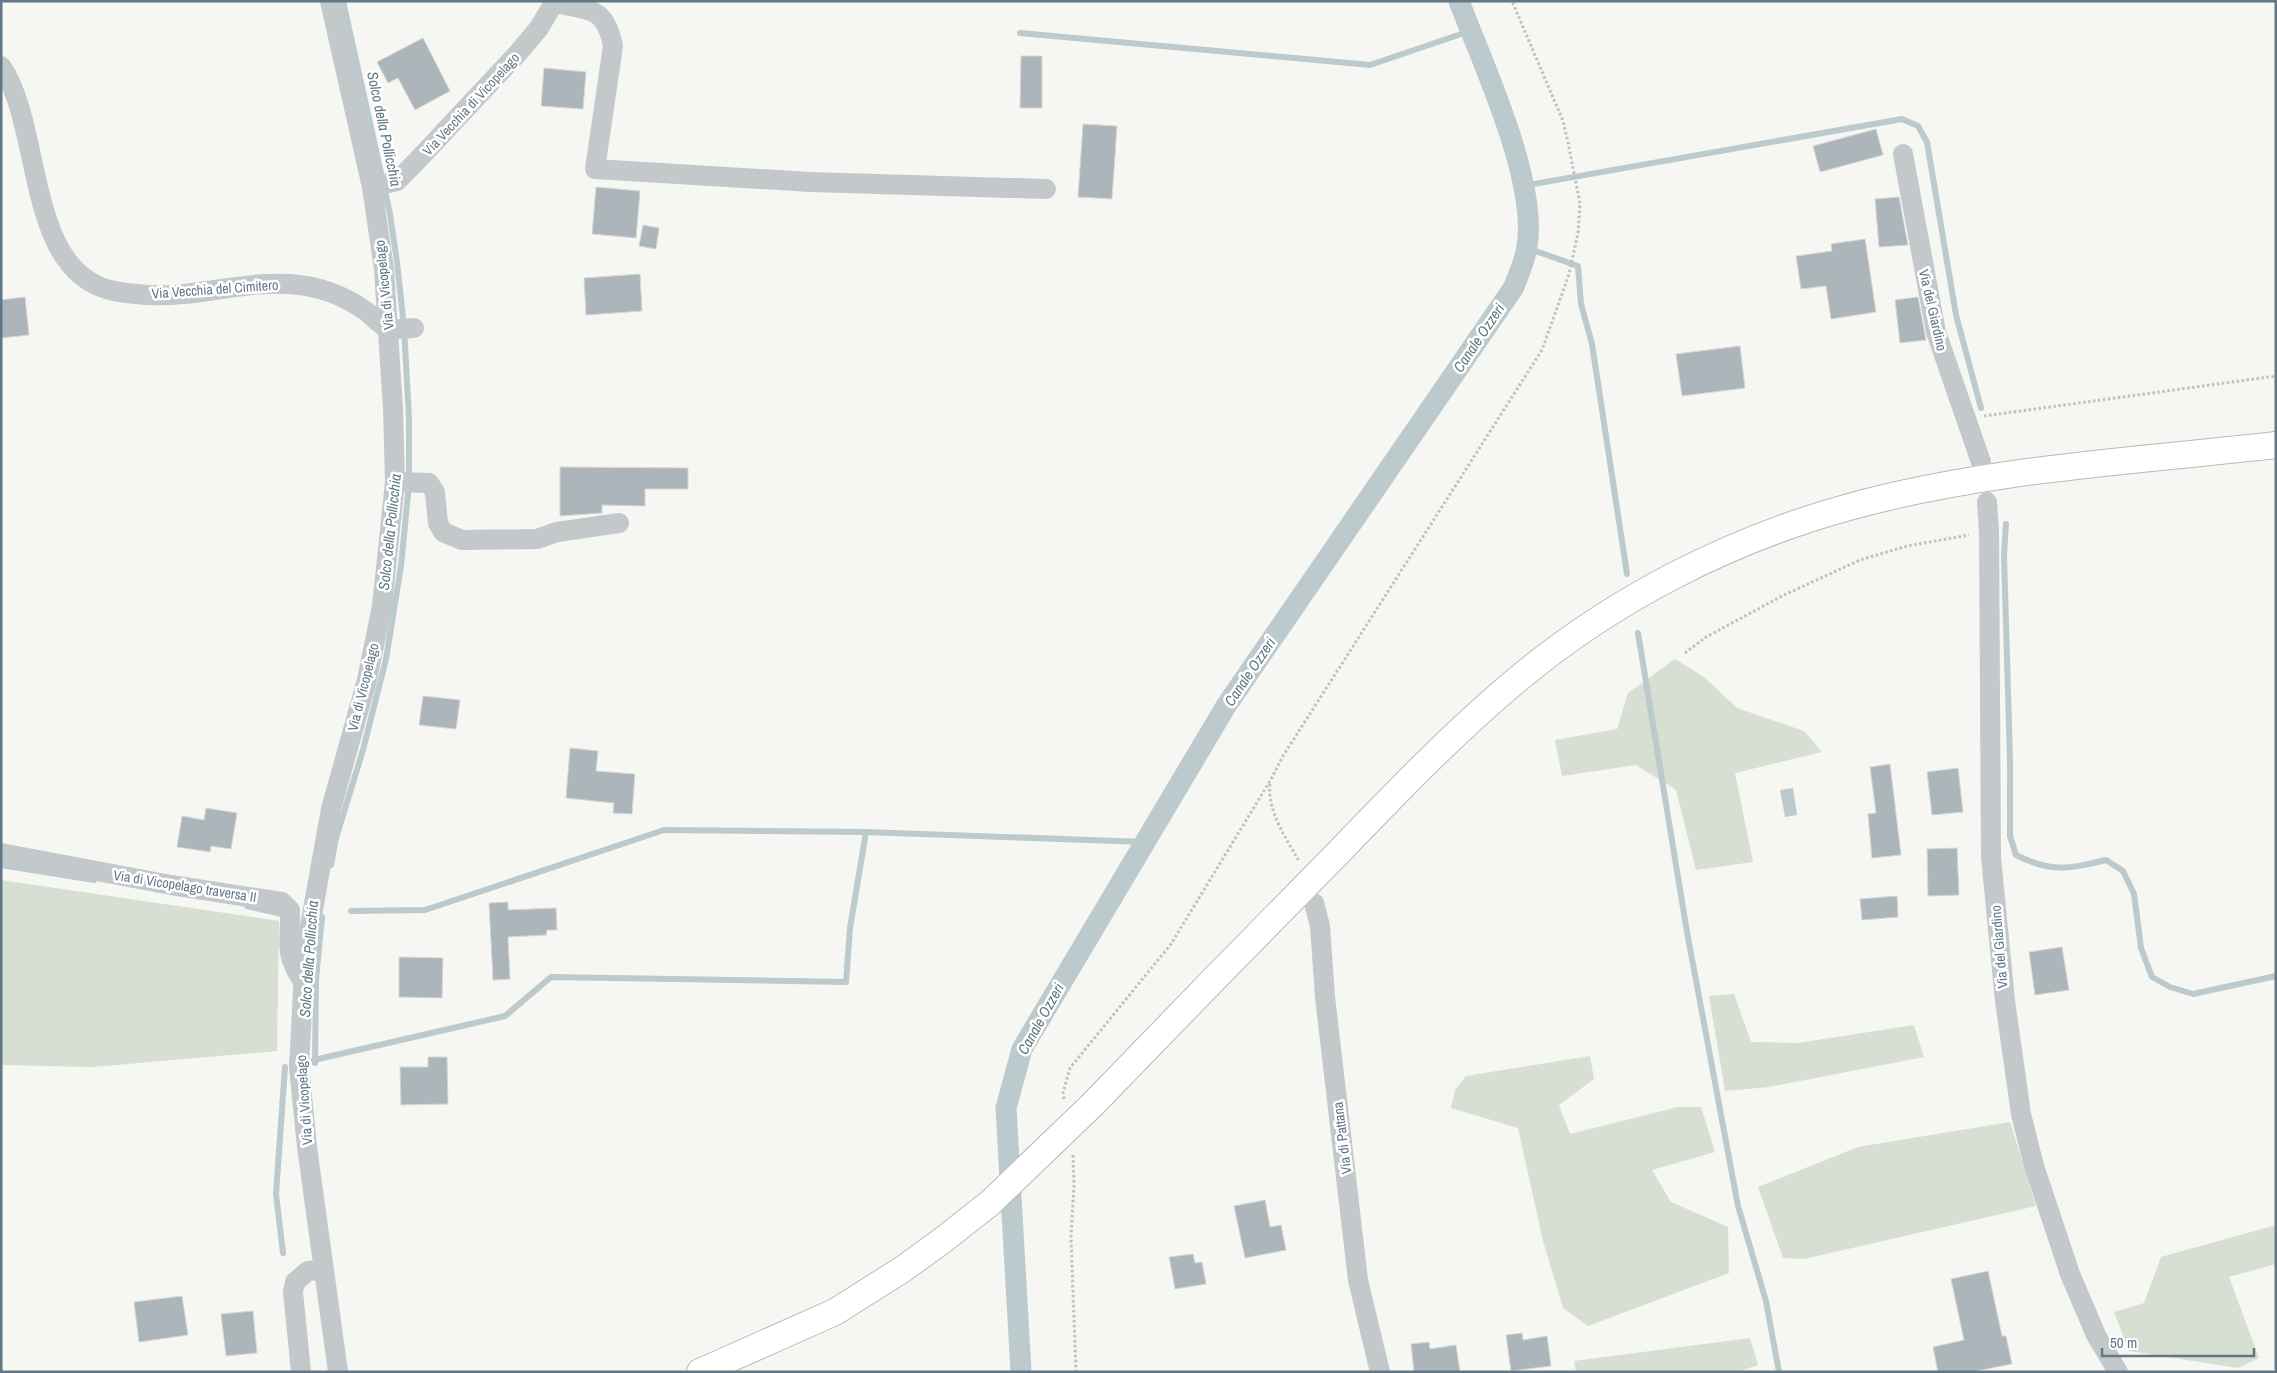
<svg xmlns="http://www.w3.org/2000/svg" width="2277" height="1373" font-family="'Archivo Narrow',sans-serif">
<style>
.green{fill:#d7ded2}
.water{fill:#bcc9cd}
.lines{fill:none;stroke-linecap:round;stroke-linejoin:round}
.stream{stroke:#bcc9cd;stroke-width:6}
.canal{stroke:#bcc9cd;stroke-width:21}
.building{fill:#abb5ba;stroke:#d7d7d5}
.major-casing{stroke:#b6bbbe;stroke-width:28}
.path{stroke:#bec1c3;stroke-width:3;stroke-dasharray:2.5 2.5;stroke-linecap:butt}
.minor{stroke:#c3c8cb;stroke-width:20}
.major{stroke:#fff;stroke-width:26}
.major-bridge-casing{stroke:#b6bbbe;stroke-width:28;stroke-linecap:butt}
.major-bridge{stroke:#fff;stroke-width:26}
.labels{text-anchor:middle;stroke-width:5;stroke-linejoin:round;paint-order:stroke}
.street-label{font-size:14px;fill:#627886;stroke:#fff}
.water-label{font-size:15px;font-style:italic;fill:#5e7b83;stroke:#fff}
</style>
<rect width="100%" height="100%" fill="#f6f6f2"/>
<g class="green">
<path d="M1675,659L1704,677L1737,708L1804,731L1822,752L1735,773L1753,862L1696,870L1676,790L1636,765L1562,776L1555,740L1617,729L1628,693Z"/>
<path d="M1,880L279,921L277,1051L93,1067L1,1065Z"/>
<path d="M1734,994L1751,1042L1798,1043L1914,1025L1924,1057L1769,1087L1725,1091L1709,996Z"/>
<path d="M1590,1056L1594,1079L1559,1105L1570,1134L1678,1107H1701L1715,1152L1652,1170L1671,1202L1728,1227L1729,1273L1588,1326L1563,1308L1543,1241L1518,1128L1451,1108L1455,1090L1466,1076Z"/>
<path d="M2010,1122L2036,1206L1804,1259L1783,1258L1758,1187L1858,1147Z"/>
<path d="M2276,1225V1264L2229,1277L2259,1358L2238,1368L2129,1351L2114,1312L2144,1303L2161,1257Z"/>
<path d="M1750,1338L1758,1365L1737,1372H1576L1574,1361Z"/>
</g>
<path class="water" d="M1793,788L1797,815L1785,817L1780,790Z"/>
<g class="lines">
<g class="stream">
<path d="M1020,33L1370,65L1470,31"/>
<path d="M1523,186L1902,119L1918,126L1927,142L1956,315L1981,408"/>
<path d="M1527,248L1578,266L1581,304L1592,344L1627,574"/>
<path d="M2006,524L2004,555L2010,760V836L2016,855C2052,873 2068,869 2106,860L2123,871L2134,894L2141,948L2152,977L2170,987L2193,994L2276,976"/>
<path d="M1638,633L1687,932L1738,1206L1766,1301L1779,1372"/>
<path d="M1,865L94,880"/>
<path d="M331,865L336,838L363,750L386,659L401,566L409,484V418L404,327L397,262L390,214L343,1"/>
<path d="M247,906L282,914"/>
<path d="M351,911L425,910L664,830L866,832L1145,842"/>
<path d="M314,1060L505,1016L551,977L846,982L850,928L866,832"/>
<path d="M315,1063L316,979L322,917"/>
<path d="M283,1253L276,1194L285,1067"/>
</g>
<path class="canal" d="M1021,1372L1006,1108L1022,1049L1226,706L1514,287C1518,275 1525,261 1527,247C1538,180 1483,65 1459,1"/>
</g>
<g class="building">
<path d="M423,38L450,91L415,110L398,78L388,83L377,62Z"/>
<path d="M1021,56H1042V108H1020Z"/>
<path d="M544,68L586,72L583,109L541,106Z"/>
<path d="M1083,124L1117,126L1112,199L1078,197Z"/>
<path d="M1876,129L1883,155L1820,172L1813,146Z"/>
<path d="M596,187L640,191L636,238L592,234Z"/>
<path d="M1899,197L1908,245L1879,247L1875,199Z"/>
<path d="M643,225L659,228L656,249L639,246Z"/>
<path d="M1865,239L1876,312L1831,319L1826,286L1801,289L1796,256L1832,251L1831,244Z"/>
<path d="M640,274L642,311L586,315L584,278Z"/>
<path d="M25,297L29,335L1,338V300Z"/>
<path d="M1918,297L1926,340L1900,343L1895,300Z"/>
<path d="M1740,346L1745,388L1682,396L1676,354Z"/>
<path d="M560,467L688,468V489H645V506L602,505V513L560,516Z"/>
<path d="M423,696L460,700L456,729L419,725Z"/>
<path d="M570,748L598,751L596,771L635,774L632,814L613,813L614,803L566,798Z"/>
<path d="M1890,764L1901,855L1872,858L1868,814L1876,813L1870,767Z"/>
<path d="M1958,768L1963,812L1932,815L1927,772Z"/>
<path d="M206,808L237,813L231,849L211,846L210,852L177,847L182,816L204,820Z"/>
<path d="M1957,848L1959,895L1928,896L1927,849Z"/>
<path d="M1897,896L1898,917L1862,920L1860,899Z"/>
<path d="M508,902V910L556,908L557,930H547L546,935L508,937L510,979L493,980L489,903Z"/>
<path d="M2062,947L2069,990L2035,995L2029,952Z"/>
<path d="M399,957L443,958L442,998L399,997Z"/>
<path d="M428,1057H447L448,1104L401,1105L400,1067H428Z"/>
<path d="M1265,1200L1270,1227L1281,1225L1286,1250L1245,1258L1234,1206Z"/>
<path d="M1193,1254L1195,1263L1202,1262L1206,1284L1175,1289L1169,1257Z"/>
<path d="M1988,1271L2002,1336H2006L2012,1364L1971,1372H1938L1933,1347L1964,1340L1951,1279Z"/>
<path d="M182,1296L188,1335L139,1342L134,1302Z"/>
<path d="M253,1311L257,1353L226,1356L221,1314Z"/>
<path d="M1522,1333L1523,1340L1547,1336L1551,1366L1511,1371L1506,1335Z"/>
<path d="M1429,1342L1430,1349L1456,1345L1460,1372H1414L1411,1344Z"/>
</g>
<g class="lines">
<g class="major-casing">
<g id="major">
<path d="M1093,1104C1173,1021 1254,938 1335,856C1394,795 1453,733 1518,679C1614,599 1729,540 1849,507C1985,469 2136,461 2276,445"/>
<path d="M700,1372L835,1312L903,1269L943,1240"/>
</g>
</g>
<g class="path">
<path d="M1984,416L2276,376"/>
<path d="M1685,653L1706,637L1784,595L1860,560L1907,546L1969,535"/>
<path d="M1270,784C1267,811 1286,838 1299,861"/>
<path d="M1064,1099L1063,1093L1070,1068L1171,944L1270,781L1283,756L1542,350L1569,274L1578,233L1580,204L1568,142L1563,121L1512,1"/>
<path d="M1073,1155L1074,1184L1071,1238L1076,1372"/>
</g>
<g class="minor">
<path d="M330,1L372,187L384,269L393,409L395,482L382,606L367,680L331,809L305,954L299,1067L307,1147L338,1372"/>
<path d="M554,3C589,10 605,6 613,46L595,169L810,182L1046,189"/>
<path d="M1,66C43,126 25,269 110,290C121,293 135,294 147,295C195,298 242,281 290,284C318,286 344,295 367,312C373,317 380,325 387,328C394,331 407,328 414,328"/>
<path d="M1903,154L1936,332L1981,462"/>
<path d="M372,187L397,181L415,163L519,52L539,28L555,1"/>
<path d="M395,482L429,483L435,492L438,523L443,532L462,540L537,539L557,532L619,523"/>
<path d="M1987,502L1989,531L1991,857L2005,1001L2021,1114L2034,1166L2070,1274L2096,1335L2118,1372"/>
<path d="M1,853L171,885L282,902L290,910C291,941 283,951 302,980"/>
<path d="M1314,903L1320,926L1325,997L1358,1280L1380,1372"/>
<path d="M301,1372L293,1292L295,1282L308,1271L323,1270"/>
</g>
<use href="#major" class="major"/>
<g class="major-bridge-casing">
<path id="major-bridge" d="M943,1240L990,1203L1093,1104"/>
</g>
<use href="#major-bridge" class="major-bridge"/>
</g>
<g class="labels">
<g class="street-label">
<text transform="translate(471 104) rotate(-47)" y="5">Via Vecchia di Vicopelago</text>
<text transform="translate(384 285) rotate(-96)" y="5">Via di Vicopelago</text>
<text transform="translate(215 289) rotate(-4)" y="5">Via Vecchia del Cimitero</text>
<text transform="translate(1933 310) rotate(77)" y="5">Via del Giardino</text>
<text transform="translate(363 687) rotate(-76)" y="5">Via di Vicopelago</text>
<text transform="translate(185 886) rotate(9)" y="5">Via di Vicopelago traversa II</text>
<text transform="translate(1999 947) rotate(-95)" y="5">Via del Giardino</text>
<text transform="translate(304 1100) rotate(-94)" y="5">Via di Vicopelago</text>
<text transform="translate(1342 1138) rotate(-97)" y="5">Via di Pattana</text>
</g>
<g class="water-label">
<text transform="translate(384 129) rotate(78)" y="5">Solco della Pollicchia</text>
<text transform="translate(1479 338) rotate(-56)" y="5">Canale Ozzeri</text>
<text transform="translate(390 532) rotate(-84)" y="5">Solco della Pollicchia</text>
<text transform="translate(1250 672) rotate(-56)" y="5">Canale Ozzeri</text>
<text transform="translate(309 959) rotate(-86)" y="5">Solco della Pollicchia</text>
<text transform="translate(1041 1019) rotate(-61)" y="5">Canale Ozzeri</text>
</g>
</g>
<rect width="2277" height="1373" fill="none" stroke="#627886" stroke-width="5"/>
<path d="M2102 1348v8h152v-8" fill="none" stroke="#627886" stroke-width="2.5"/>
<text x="2110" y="1348" font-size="15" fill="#627886" stroke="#ffffff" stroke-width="4" paint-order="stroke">50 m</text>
</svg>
